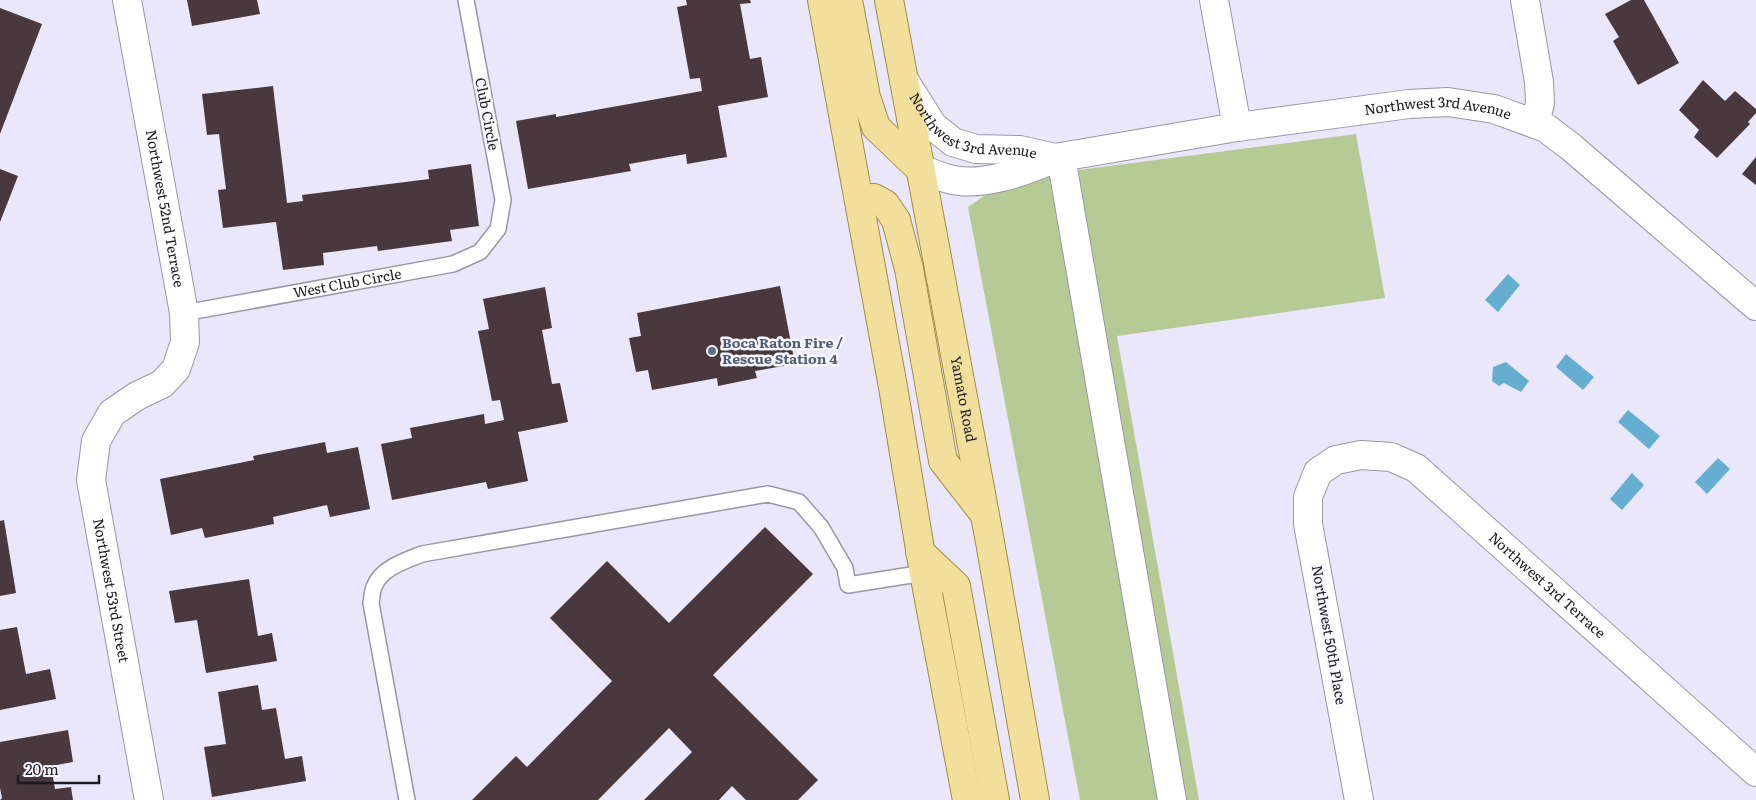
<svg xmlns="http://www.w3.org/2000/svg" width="1756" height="800" font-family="Literata,serif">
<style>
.green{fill:#b5ca94}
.water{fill:#66aecf}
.building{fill:#49383e}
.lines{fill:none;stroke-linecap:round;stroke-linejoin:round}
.service-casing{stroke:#9996a7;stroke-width:18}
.minor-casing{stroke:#9996a7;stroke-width:30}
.primary-casing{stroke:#a18c45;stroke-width:30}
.service{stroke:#fff;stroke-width:15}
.minor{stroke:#fff;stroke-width:28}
.primary{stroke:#f2df9b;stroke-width:28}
.service-dot{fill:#5c6f8a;stroke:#f8f6fe;stroke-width:2}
.labels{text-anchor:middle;stroke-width:5;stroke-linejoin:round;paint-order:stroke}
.street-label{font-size:14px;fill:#1b1a21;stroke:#f8f6fe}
.service-label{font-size:14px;font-weight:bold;fill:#4e5e75;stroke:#f8f6fe;text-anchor:start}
</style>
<rect width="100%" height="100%" fill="#ebe7fa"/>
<path class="green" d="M1356,134L1385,298L1117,336L1199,800H1080L968,207L998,186L1063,172Z"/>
<g class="water">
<path d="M1508,274L1520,285L1498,312L1485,300Z"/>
<path d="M1566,354L1594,377L1583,390L1556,367Z"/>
<path d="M1506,362L1529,381L1521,392L1504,383L1499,386L1492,381L1493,367Z"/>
<path d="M1628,410L1660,436L1649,449L1618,422Z"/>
<path d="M1718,458L1730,469L1707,494L1695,482Z"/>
<path d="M1632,473L1644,485L1622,510L1610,499Z"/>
</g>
<g class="building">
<path d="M187,0H257L260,14L192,26Z"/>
<path d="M686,0H750L751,3L740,4L750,59L761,57L768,97L718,106L727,157L687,164L686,154L629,164L631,171L528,189L516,121L556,114V117L702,91L700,78L690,79L677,7L687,5Z"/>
<path d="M1631,0H1644L1679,63L1638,85L1613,41L1619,37L1605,14Z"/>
<path d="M0,8L42,24L0,134Z"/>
<path d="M1703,80L1725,101L1735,91L1756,109V113L1748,122L1750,124L1717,158L1694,137L1699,130L1679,110Z"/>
<path d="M273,86L287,203L303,201L302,195L429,179L428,170L471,164L479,226L450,230L452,241L378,251L377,246L323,253L324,265L283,270L276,222L223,228L218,190L226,189L219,134L207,135L202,94Z"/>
<path d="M1756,157V185L1742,174Z"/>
<path d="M0,169L18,176L0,222Z"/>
<path d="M780,286L795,364L755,371L757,378L718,386L717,378L652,390L648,370L636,372L629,338L641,336L637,313Z"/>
<path d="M545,287L552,328L542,330L552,384L560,383L568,422L518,432L528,481L488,489L486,482L392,500L381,444L412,438L410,428L484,414L485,424L504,420L500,400L492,401L478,331L489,329L483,299Z"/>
<path d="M325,442L327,453L358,447L370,509L330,517L327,505L273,517L274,524L205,538L202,528L171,535L160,479L254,460L253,456Z"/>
<path d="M4,520L16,593L0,596V521Z"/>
<path d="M765,527L813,574L713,675L818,780L798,800H746L732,786L719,800H644L692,752L669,728L598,800H472L516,756L527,767L612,681L550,618L607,561L669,623Z"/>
<path d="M249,579L258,636L272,633L277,661L206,673L197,620L175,623L169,591Z"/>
<path d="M17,627L26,674L50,669L56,699L0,710V630Z"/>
<path d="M258,685L262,710L276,708L285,759L302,756L306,781L212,797L204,747L226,744L218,692Z"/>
<path d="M68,730L73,762L51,766L55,789L71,787L73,800H0L2,798L0,788V742Z"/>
</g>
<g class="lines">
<g class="service-casing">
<g id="service">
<path id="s1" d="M184,313L453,264L480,252L498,229L503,200L466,0"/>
<path d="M407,800L371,603C372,598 372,592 374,587C381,568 405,561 422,554L768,494L799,502L821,527L845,568L848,585L924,573"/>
</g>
</g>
<g class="minor-casing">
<g id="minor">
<path id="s2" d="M127,0L184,313L185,342L176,369L162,384L137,396L112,413L96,441L91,480L149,800"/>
<path d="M1214,0L1237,127"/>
<path d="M1525,0L1539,82L1540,103L1535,124"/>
<path id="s3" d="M904,80L933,126L953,142L976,149L1020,150L1055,158"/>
<path d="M1061,157L1172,800"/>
<path id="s4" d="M920,169C930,172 940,177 949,179C980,188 1027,171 1055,158L1237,127L1409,104L1448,102L1494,109L1546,128L1571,147L1756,306"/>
<path id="s5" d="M1359,800L1308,524V497L1318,472L1336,460L1361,455L1391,457L1416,468L1756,772"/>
</g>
</g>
<g class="primary-casing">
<g id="primary">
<path d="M822,0L893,387L924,573L967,800"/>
<path d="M848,0L866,97L876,127L920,169"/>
<path id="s6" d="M889,0L990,542L1035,800"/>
<path d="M859,199L874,198L885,204L896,220L909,269L943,461L982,511"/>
<path d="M920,552L956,586L995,800"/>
</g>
</g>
<use href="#service" class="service"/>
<use href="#minor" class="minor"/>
<use href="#primary" class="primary"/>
</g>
<circle class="service-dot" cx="712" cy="351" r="5"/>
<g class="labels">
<g class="street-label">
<text transform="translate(487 114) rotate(79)" y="5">Club Circle</text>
<text dy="5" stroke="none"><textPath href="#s4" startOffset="528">Northwest 3rd Avenue</textPath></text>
<text dy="5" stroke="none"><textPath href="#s3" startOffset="91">Northwest 3rd Avenue</textPath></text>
<text dy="5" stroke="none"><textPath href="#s2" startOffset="212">Northwest 52nd Terrace</textPath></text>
<text dy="5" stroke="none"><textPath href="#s1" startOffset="166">West Club Circle</textPath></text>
<text dy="5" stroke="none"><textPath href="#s6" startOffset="406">Yamato Road</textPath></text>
<text dy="5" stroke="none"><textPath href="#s5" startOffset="615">Northwest 3rd Terrace</textPath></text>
<text dy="5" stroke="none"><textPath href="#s2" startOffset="638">Northwest 53rd Street</textPath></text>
<text transform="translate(1329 635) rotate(80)" y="5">Northwest 50th Place</text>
</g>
<g class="service-label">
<text x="722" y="348">Boca Raton Fire /<tspan x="722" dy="16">Rescue Station 4</tspan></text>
</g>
</g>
<path d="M18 775v8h81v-8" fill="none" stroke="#1b1a21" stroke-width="2.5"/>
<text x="25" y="775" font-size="15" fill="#1b1a21" stroke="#f8f6fe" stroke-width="4" paint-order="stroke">20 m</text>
</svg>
